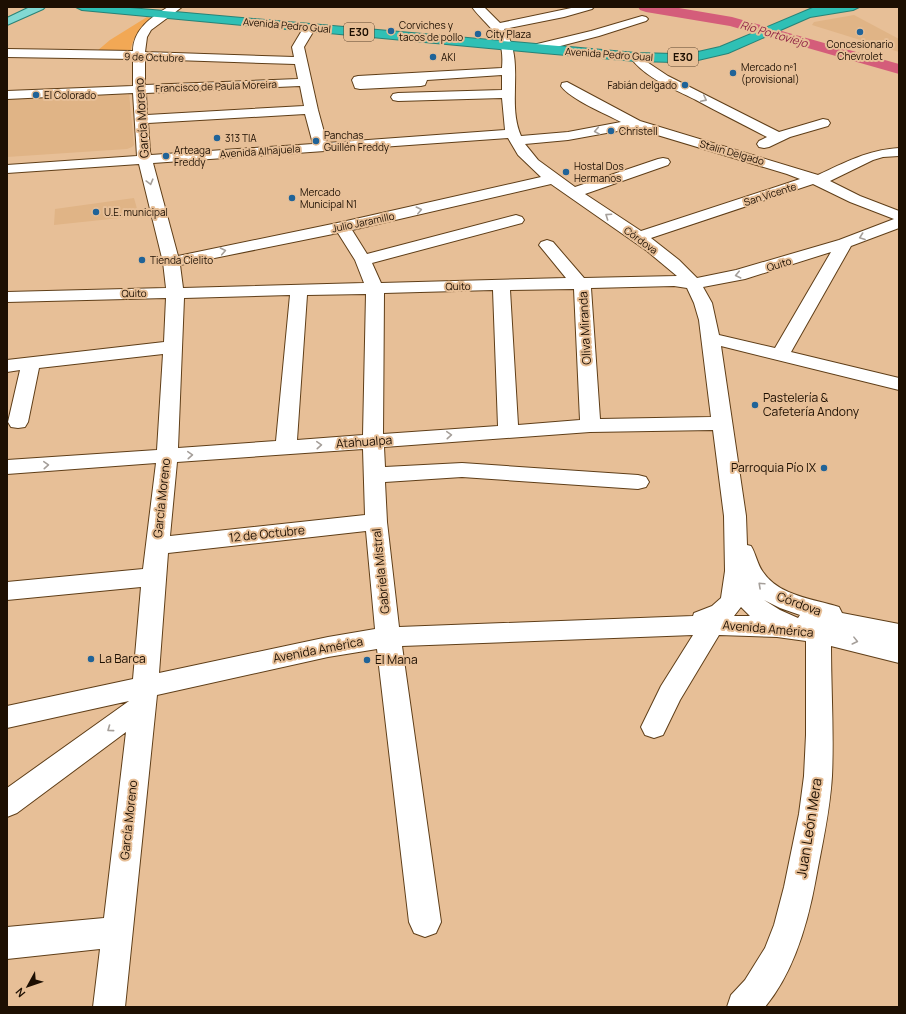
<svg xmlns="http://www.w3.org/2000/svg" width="906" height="1014" font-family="Manrope,sans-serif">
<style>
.built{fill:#e0b486}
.green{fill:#f2a855}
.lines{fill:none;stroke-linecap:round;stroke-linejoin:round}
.river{fill:#d45d7a;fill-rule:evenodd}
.minor-casing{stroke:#5f3e18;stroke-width:2}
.major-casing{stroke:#298276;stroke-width:2}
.highway-casing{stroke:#298276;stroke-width:2}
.minor{fill:#fff;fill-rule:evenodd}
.major{fill:#82d9d3;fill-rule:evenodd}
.highway{fill:#2fc0b5;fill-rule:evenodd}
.oneway{stroke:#a59f9a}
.poi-dot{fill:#206398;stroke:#e7bf97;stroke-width:1.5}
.labels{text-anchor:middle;stroke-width:4;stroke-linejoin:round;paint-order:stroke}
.far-street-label{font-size:10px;fill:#1d0f02;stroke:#e7bf97}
.far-poi-label{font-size:10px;fill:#1d0f02;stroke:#e7bf97;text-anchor:start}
.shield{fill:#e7bf97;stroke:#5a442f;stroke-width:1}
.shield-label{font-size:11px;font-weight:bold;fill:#1d0f02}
.far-water-label{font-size:11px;font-style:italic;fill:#912446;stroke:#e7bf97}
.street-label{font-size:12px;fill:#1d0f02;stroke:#e7bf97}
.poi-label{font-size:12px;fill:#1d0f02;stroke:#e7bf97;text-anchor:start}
.near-street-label{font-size:14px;fill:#1d0f02;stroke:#e7bf97}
</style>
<rect width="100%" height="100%" fill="#e7bf97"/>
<g class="built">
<path d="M854,15L899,39V52L812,25L814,22Z"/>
<path d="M129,93L134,145L132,147L127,149L7,157V97Z"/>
<path d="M134,198L139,216L54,225L55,209Z"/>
</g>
<path class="green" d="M147,17L151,18C143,25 131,38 131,52L97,51L110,40Z"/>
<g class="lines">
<path class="river" d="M638,7H673L732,17L899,64V74L730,26L646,12L640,10Z"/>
<g class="minor-casing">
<g id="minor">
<path d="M168,7H182L151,30L147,37L145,52L294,57L292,47L304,27L306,25H314L316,27L304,47L318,110L327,143L505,130L502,98L398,101L393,100L391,97L393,94L398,93L502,90V75L427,80L425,85L421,86L360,89L355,88L352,80L354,77L358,76L502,68C505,32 490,31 472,7H484L500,23L576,7H594L592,9L564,17L504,29C526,61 506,102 521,136L568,132L621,122C606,114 570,99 561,86L562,83L567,82L640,121L818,175C846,162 868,150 899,148V156L883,157L873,160L830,181L860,196L899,211V228L851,246L791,352L899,378V390L721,346L746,516L747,545L751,546C756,554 757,564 763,572C779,596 814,599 839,607L842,613L899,624V663L831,646C831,689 834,733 832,776C830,811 822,845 816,878C808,923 794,972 765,1007H727L731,995L745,980L765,948L774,925L784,887L799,814L804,776L806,735V641L777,637L719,635L680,700L663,735L654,738L645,735L641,727L661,686L693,635L402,646L441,922L436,933L425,937L414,933L409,922L377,649L328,657L157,695L125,1007H93L100,949L7,959V927L104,918L126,732L17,813L7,817V788L129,701L7,728V706L133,679L141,587L7,600V582L143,569L156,463L7,474V460L157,450L163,354L39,368L28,422L25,427L18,428L11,427L8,422L20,370L7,372V360L164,342L166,298L7,302V292L166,288L163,262L139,164L7,173V165L137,156L133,93L7,99V91L133,86V59L7,57V49L133,51C133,30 151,17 168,7ZM145,59L295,64L298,79L145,85ZM300,86L304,106L147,115L146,93ZM305,114L313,144L151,155L150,152L148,123ZM634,128L787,174L800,179L641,231L585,194L668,165L670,162L668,159L663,158L658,159L575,187L538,160L525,144L568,140ZM508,138L518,155L541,177L342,222L178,256L153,163ZM551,184L647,251L677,276L584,278L553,242L547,240L541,242L539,245L566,278L381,283L372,263L522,223L524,220L522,217L516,215L367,254L352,230ZM813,184L850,202L894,219L839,240L736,270L697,278L679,260L651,238ZM338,233L355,260L364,283L183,288L180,265ZM831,252L775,348L719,335L712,303L703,287L745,279ZM674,286L687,288L694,303L699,320L711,417L600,419L591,288ZM574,289L580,420L518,425L510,290ZM493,290L498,426L383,434L384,293ZM366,294L363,435L297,440L307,295ZM290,295L276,441L178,448L184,298ZM713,430L724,516L725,571L721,598L712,606L694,613L693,616L399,627L387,522L385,482L462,477L638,489L646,487L649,482L646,477L638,475L462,463L385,467L384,447L590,432ZM363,449L365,515L170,536L177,462ZM366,531L375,629L328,637L159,673L168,553ZM764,600L780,608L800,615L798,618L780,610ZM741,607L750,616H734Z"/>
<path d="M642,16L646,17L648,19L646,21L599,36L537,52L533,51L531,48L533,45L591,31Z"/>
<path d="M636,53L640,54L647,62L668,76L779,132L823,119L828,120L830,123L828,126L790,137L769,147L764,148L759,147L757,144L759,141L767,137C744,125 720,113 696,100C674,89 645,78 630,57L632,54Z"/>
</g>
</g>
<g class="major-casing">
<path id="major" d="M30,7H45L43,9L7,25V18Z"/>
</g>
<g class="highway-casing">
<path id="highway" d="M76,7H119L636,53L674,54L698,52L720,47L815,7H859L853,10L810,17L728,53L698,60L674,62L636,61L543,53L82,10Z"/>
</g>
<use href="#minor" class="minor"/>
<use href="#major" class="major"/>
<use href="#highway" class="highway"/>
</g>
<defs><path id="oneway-chevron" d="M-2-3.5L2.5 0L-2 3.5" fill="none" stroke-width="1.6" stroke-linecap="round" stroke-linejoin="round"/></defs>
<g class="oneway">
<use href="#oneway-chevron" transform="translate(704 99) rotate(27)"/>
<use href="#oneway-chevron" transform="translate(597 131) rotate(170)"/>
<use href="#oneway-chevron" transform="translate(150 182) rotate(75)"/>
<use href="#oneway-chevron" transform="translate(419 210) rotate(-13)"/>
<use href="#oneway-chevron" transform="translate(608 216) rotate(-146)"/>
<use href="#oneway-chevron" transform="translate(862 237) rotate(160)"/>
<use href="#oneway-chevron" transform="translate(223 251) rotate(-11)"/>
<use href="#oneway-chevron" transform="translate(738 275) rotate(167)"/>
<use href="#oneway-chevron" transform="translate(449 435) rotate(-4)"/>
<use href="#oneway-chevron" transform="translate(319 445) rotate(-4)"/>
<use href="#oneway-chevron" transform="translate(190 455) rotate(-4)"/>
<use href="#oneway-chevron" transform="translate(46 465) rotate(-4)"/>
<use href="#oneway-chevron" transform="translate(761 585) rotate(-137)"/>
<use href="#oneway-chevron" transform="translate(855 641) rotate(14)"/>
<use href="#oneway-chevron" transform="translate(110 729) rotate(144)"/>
</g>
<g class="poi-dot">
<circle cx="391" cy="31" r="4"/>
<circle cx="860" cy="32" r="4"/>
<circle cx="478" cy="34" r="4"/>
<circle cx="433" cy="57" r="4"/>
<circle cx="733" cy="73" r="4"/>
<circle cx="685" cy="85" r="4"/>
<circle cx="36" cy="95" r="4"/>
<circle cx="611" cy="131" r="4"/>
<circle cx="217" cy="138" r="4"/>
<circle cx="316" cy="141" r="4"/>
<circle cx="166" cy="156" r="4"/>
<circle cx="566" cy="172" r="4"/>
<circle cx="292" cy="198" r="4"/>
<circle cx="96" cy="212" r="4"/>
<circle cx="142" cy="260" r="4"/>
<circle cx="755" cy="405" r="4"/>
<circle cx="824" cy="468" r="4"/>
<circle cx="91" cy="659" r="4"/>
<circle cx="367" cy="660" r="4"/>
</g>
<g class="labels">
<g class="far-street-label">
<text transform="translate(287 25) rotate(5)" y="4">Avenida Pedro Gual</text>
<text transform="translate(609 54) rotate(4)" y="4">Avenida Pedro Gual</text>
<text transform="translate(154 57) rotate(2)" y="4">9 de Octubre</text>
<text transform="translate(216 86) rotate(-2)" y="4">Francisco de Paula Moreira</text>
<text transform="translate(260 151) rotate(-4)" y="4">Avenida Alhajuela</text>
<text transform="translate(732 152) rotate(16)" y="4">Stalin Delgado</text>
<text transform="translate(770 194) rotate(-18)" y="4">San Vicente</text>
<text transform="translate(363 222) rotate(-12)" y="4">Julio Jaramillo</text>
<text transform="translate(641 240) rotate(36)" y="4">Córdova</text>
<text transform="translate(779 264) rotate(-17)" y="4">Quito</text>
<text transform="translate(458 286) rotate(-1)" y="4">Quito</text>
<text transform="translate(134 293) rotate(-1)" y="4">Quito</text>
</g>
<g class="far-poi-label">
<text x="399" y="29">Corviches y<tspan x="399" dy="12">tacos de pollo</tspan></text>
<text x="486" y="38">City Plaza</text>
<text x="860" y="48" text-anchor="middle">Concesionario<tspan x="860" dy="12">Chevrolet</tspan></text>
<text x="441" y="61">AKI</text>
<text x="741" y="71">Mercado nº1<tspan x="741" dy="12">(provisional)</tspan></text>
<text x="677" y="89" text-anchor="end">Fabián delgado</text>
<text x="44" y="99">El Colorado</text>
<text x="619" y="135">Christell</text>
<text x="324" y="139">Panchas<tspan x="324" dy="12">Guillén Freddy</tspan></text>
<text x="225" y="142">313 TIA</text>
<text x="174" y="154">Arteaga<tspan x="174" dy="12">Freddy</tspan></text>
<text x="574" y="170">Hostal Dos<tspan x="574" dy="12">Hermanos</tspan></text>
<text x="300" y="196">Mercado<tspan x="300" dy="12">Municipal N1</tspan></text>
<text x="104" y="216">U.E. municipal</text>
<text x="150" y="264">Tienda Cielito</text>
</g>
<g class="shield">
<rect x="344" y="23" width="30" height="18" rx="3"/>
<rect x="668" y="48" width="30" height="18" rx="3"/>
</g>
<g class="shield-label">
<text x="359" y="36">E30</text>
<text x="683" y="61">E30</text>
</g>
<g class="far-water-label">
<text transform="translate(774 34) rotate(16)" y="4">Río Portoviejo</text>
</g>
<g class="street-label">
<text transform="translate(142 118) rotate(-94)" y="4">García Moreno</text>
<text transform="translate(585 328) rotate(-93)" y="4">Oliva Miranda</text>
<text transform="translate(364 442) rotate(-4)" y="4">Atahualpa</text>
<text transform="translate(162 498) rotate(-84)" y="4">García Moreno</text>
<text transform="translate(267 534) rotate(-6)" y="4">12 de Octubre</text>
<text transform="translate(381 571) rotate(-96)" y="4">Gabriela Mistral</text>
<text transform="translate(799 604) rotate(20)" y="4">Córdova</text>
<text transform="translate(768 629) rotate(5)" y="4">Avenida América</text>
<text transform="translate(318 650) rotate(-11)" y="4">Avenida América</text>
<text transform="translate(129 820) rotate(-84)" y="4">García Moreno</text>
</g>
<g class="poi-label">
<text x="763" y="402">Pastelería &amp;<tspan x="763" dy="14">Cafetería Andony</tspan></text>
<text x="816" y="472" text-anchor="end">Parroquia Pío IX</text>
<text x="99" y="663">La Barca</text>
<text x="375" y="664">El Mana</text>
</g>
<g class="near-street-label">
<text transform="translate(809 828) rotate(-81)" y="5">Juan León Mera</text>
</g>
</g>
<rect width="906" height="1014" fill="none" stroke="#1d0f02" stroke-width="16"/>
<g transform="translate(28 986) rotate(230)" stroke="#e7bf97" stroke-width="3" paint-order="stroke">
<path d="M0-3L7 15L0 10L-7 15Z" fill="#1d0f02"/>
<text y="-6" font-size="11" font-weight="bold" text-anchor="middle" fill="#1d0f02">N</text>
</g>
</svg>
